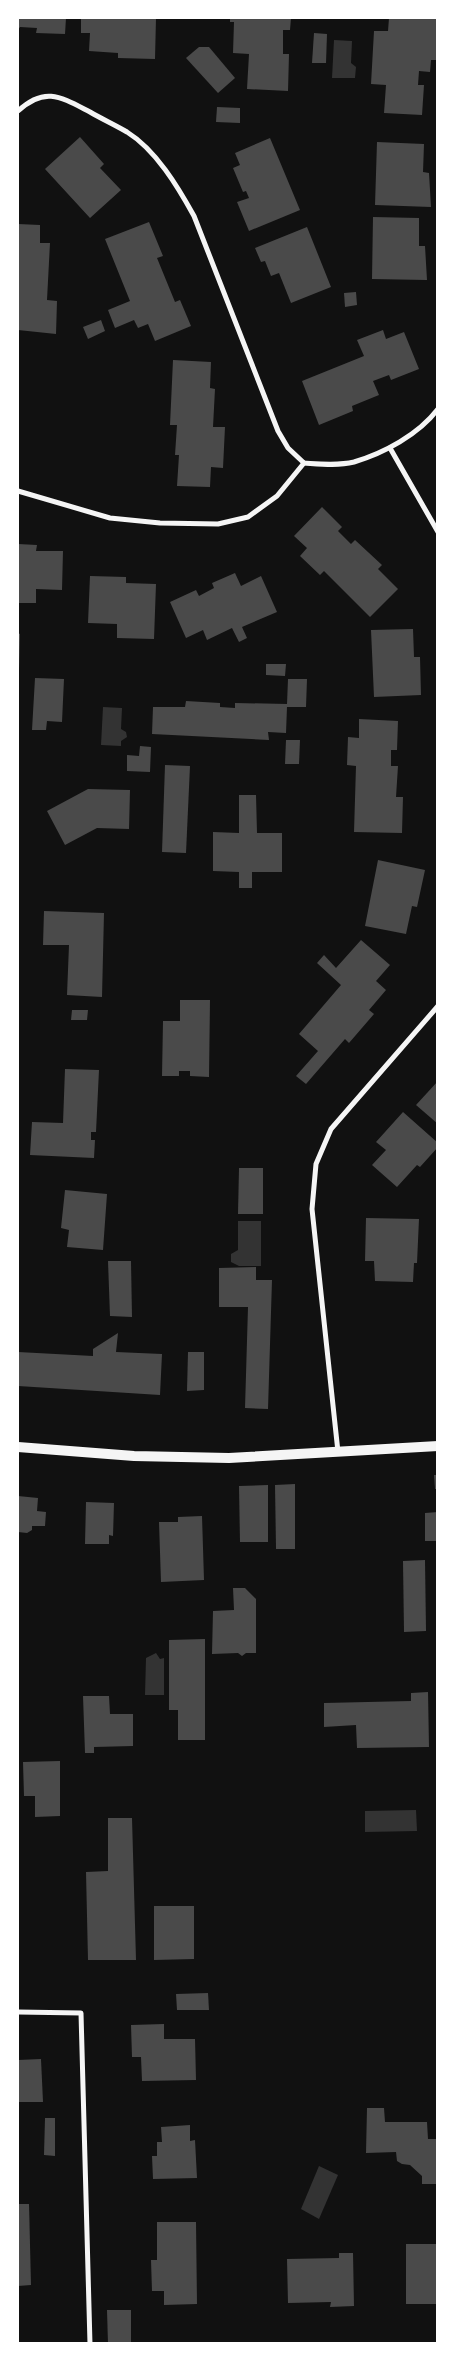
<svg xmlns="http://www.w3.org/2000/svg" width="455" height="2361" font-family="Commissioner,sans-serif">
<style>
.water{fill:#333}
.building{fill:#4a4a4a}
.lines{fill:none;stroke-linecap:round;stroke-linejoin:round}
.minor{stroke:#f5f5f5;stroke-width:5}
.secondary{stroke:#f5f5f5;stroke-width:10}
</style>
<rect width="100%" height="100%" fill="#111"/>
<g class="water">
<path d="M334,40L352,41L351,63L356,67L355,78H332Z"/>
<path d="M103,707L122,708L121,729L126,732L127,737L121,741V746L101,745Z"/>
<path d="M238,1221H261V1266H239L231,1262V1254L238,1250Z"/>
<path d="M156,1653L160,1659L164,1658V1695H145L146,1658Z"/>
<path d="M416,1810L417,1831L365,1832V1811Z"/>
<path d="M319,2166L338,2175L319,2219L301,2209Z"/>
</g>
<g class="building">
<path d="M18,18H66L65,34L36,33L37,28L20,27L18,30Z"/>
<path d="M81,18H156L155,59L118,58V53L89,51L90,33H81Z"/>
<path d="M230,18H291L290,30H283V54H289L288,91L247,89L249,54L233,53L234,22H230Z"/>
<path d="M389,18H438V60H431L430,72L419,71L418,85H424L422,115L384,113L386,85L371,84L374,31H388Z"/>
<path d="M314,33L327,34L326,63H312Z"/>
<path d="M199,47H209L235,78L218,93L186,58Z"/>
<path d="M217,107L240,108V123L216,122Z"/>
<path d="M80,137L104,164L100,168L121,190L90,218L45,169Z"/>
<path d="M270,138L300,210L249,231L237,202L249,198L246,191L243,192L233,168L240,165L235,153Z"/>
<path d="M377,142L424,144L423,172L429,173L431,207L375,205Z"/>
<path d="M373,217L419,218V246H425L427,280L372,279Z"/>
<path d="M149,222L163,256L157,258L175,302L180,300L191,326L155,341L148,324L138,328L134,320L115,328L108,310L130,301L105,239Z"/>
<path d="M18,224L40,225V243H50L47,300L57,301L56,334L18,330Z"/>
<path d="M307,227L331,287L291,303L279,273L271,276L265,261L261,262L255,248Z"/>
<path d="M356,292L357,305L345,307L344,293Z"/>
<path d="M101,320L105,331L88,339L83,327Z"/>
<path d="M383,330L386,339L404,332L419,369L391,380L389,375L373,381L379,395L352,406L353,411L319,425L302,381L364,356L357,340Z"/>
<path d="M173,360L211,362L210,388L215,389L213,427H225L223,468L211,467L210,487L177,486L179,455H175L177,425H170Z"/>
<path d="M322,507L342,527L338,531L351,544L355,540L382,565L378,569L398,589L370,617L324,571L320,575L300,556L307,548L294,536Z"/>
<path d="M18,544L37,545L36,551H63L62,590L36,589V603H18Z"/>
<path d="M235,573L241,586L261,576L277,612L242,627L247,638L239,642L232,628L207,640L203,630L186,638L170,602L196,590L199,596L214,588L212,583Z"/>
<path d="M90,576L126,577V583L156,584L154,639L117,638V624L88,623Z"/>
<path d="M413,629L414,657H420L421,695L374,697L371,630Z"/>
<path d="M18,633L20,634L19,670H18Z"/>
<path d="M266,664H286L285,676L266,675Z"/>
<path d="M35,678L64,679L62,722L47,721L46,730H32Z"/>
<path d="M288,679H307L306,707H287L286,733L268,732L269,740L152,734L153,707H185L186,701L220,703V707L235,708V703L287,704Z"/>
<path d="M359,719L398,721L397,750H391V766H398L396,797H403L402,833L354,832L356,766L347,765L348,737L359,738Z"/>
<path d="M286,740H300L299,764H285Z"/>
<path d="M140,746L151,747L150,772L127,771V755L139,756Z"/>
<path d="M165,765L190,766L186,853L162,852Z"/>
<path d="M88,789L130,790L129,829L97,828L65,845L47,811Z"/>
<path d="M239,795H256L257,833H282V872H252V888H239V872L213,871V832L239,833Z"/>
<path d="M378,860L425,870L417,907L412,906L406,934L365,926Z"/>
<path d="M44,911L104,913L102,997L67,995L69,945H43Z"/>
<path d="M361,940L390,965L376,981L386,990L369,1010L374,1014L349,1043L345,1039L306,1084L296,1076L318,1051L299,1034L341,985L317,963L324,955L336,968Z"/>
<path d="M180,1000H210L209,1077L190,1076V1071H179V1076H162L163,1021H180Z"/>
<path d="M72,1010H88L87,1020H71Z"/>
<path d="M65,1069L99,1070L96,1132H91V1140H95L94,1158L30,1155L32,1122L63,1123Z"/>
<path d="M438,1081V1124L416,1105Z"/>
<path d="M403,1112L438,1143V1147L420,1167L417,1165L397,1187L372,1165L386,1150L376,1142Z"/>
<path d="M239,1168H263V1214H238Z"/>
<path d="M65,1190L107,1194L103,1250L67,1247L69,1230L61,1228Z"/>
<path d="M366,1218L419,1219L417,1263H414L413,1282L375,1281L374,1261H365Z"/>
<path d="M108,1261H131L132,1317L110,1316Z"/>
<path d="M256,1267V1280H272L268,1409L245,1408L248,1307H219V1268Z"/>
<path d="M118,1333L116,1352L162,1354L160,1395L18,1386V1352L93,1356V1349Z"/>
<path d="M188,1352H204V1390L187,1391Z"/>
<path d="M434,1475H438V1489H435Z"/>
<path d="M295,1484V1549H276L275,1485Z"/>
<path d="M268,1485V1542H240L239,1486Z"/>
<path d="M18,1496L38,1498L37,1511L46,1512L45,1526H32V1530L27,1533L18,1532Z"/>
<path d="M86,1502L114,1503L113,1536L109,1535V1544H85Z"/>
<path d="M438,1512V1541H425V1513Z"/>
<path d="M202,1516L204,1580L161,1582L159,1522H178V1517Z"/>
<path d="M425,1560L426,1631L404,1632L403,1561Z"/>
<path d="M233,1588H245L256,1599V1653H246L242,1656L238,1653L212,1654L213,1611L234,1610Z"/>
<path d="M205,1639V1740H178V1710H169V1640Z"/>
<path d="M428,1692L429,1747L357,1748L356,1725L324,1727V1703L411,1701V1693Z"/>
<path d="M83,1696H109L110,1714H133V1746L94,1747V1753H85Z"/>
<path d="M60,1761V1816L35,1817V1796H24L23,1762Z"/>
<path d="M108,1818H132L136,1960H88L86,1872L108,1871Z"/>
<path d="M154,1906H194V1959L154,1960Z"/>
<path d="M208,1993L209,2010H177L176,1994Z"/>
<path d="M164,2024V2039H195L196,2080L142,2081L141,2057H132L131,2025Z"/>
<path d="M41,2059L43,2102H18V2060Z"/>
<path d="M367,2108H384L385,2122H427L428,2139H438V2184H422V2176L410,2165L402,2164L397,2161L396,2152L366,2153Z"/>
<path d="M45,2118H55V2156L44,2155Z"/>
<path d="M190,2125V2141L195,2140L197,2178L153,2179L152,2156H157V2142H162L161,2127Z"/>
<path d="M18,2204H29L31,2285L18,2286Z"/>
<path d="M157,2222H196L197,2304L164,2305V2291H152L151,2260H157Z"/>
<rect x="406" y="2244" width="32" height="60"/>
<path d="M339,2253H353L354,2306L330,2307L331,2302L288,2303L287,2259L339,2258Z"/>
<path d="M107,2310H131V2344H108Z"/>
</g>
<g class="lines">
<g class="minor">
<path d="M18,111C45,86 61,97 90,112C102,119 115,125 127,132C156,150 178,187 194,216L278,431L288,448L304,463C320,464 338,466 354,462C384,453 418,435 438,409"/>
<path d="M390,448L438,532"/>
<path d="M18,491L110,518L160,523L218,524L248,517L277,496L304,463"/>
<path d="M338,1452L312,1209L316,1164L331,1129L438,1006"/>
<path d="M18,2012L81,2013L90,2344"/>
</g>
<path class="secondary" d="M18,1447L134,1456L229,1458L438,1446"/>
</g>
<rect width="455" height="2361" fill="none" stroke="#ffffff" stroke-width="38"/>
</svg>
